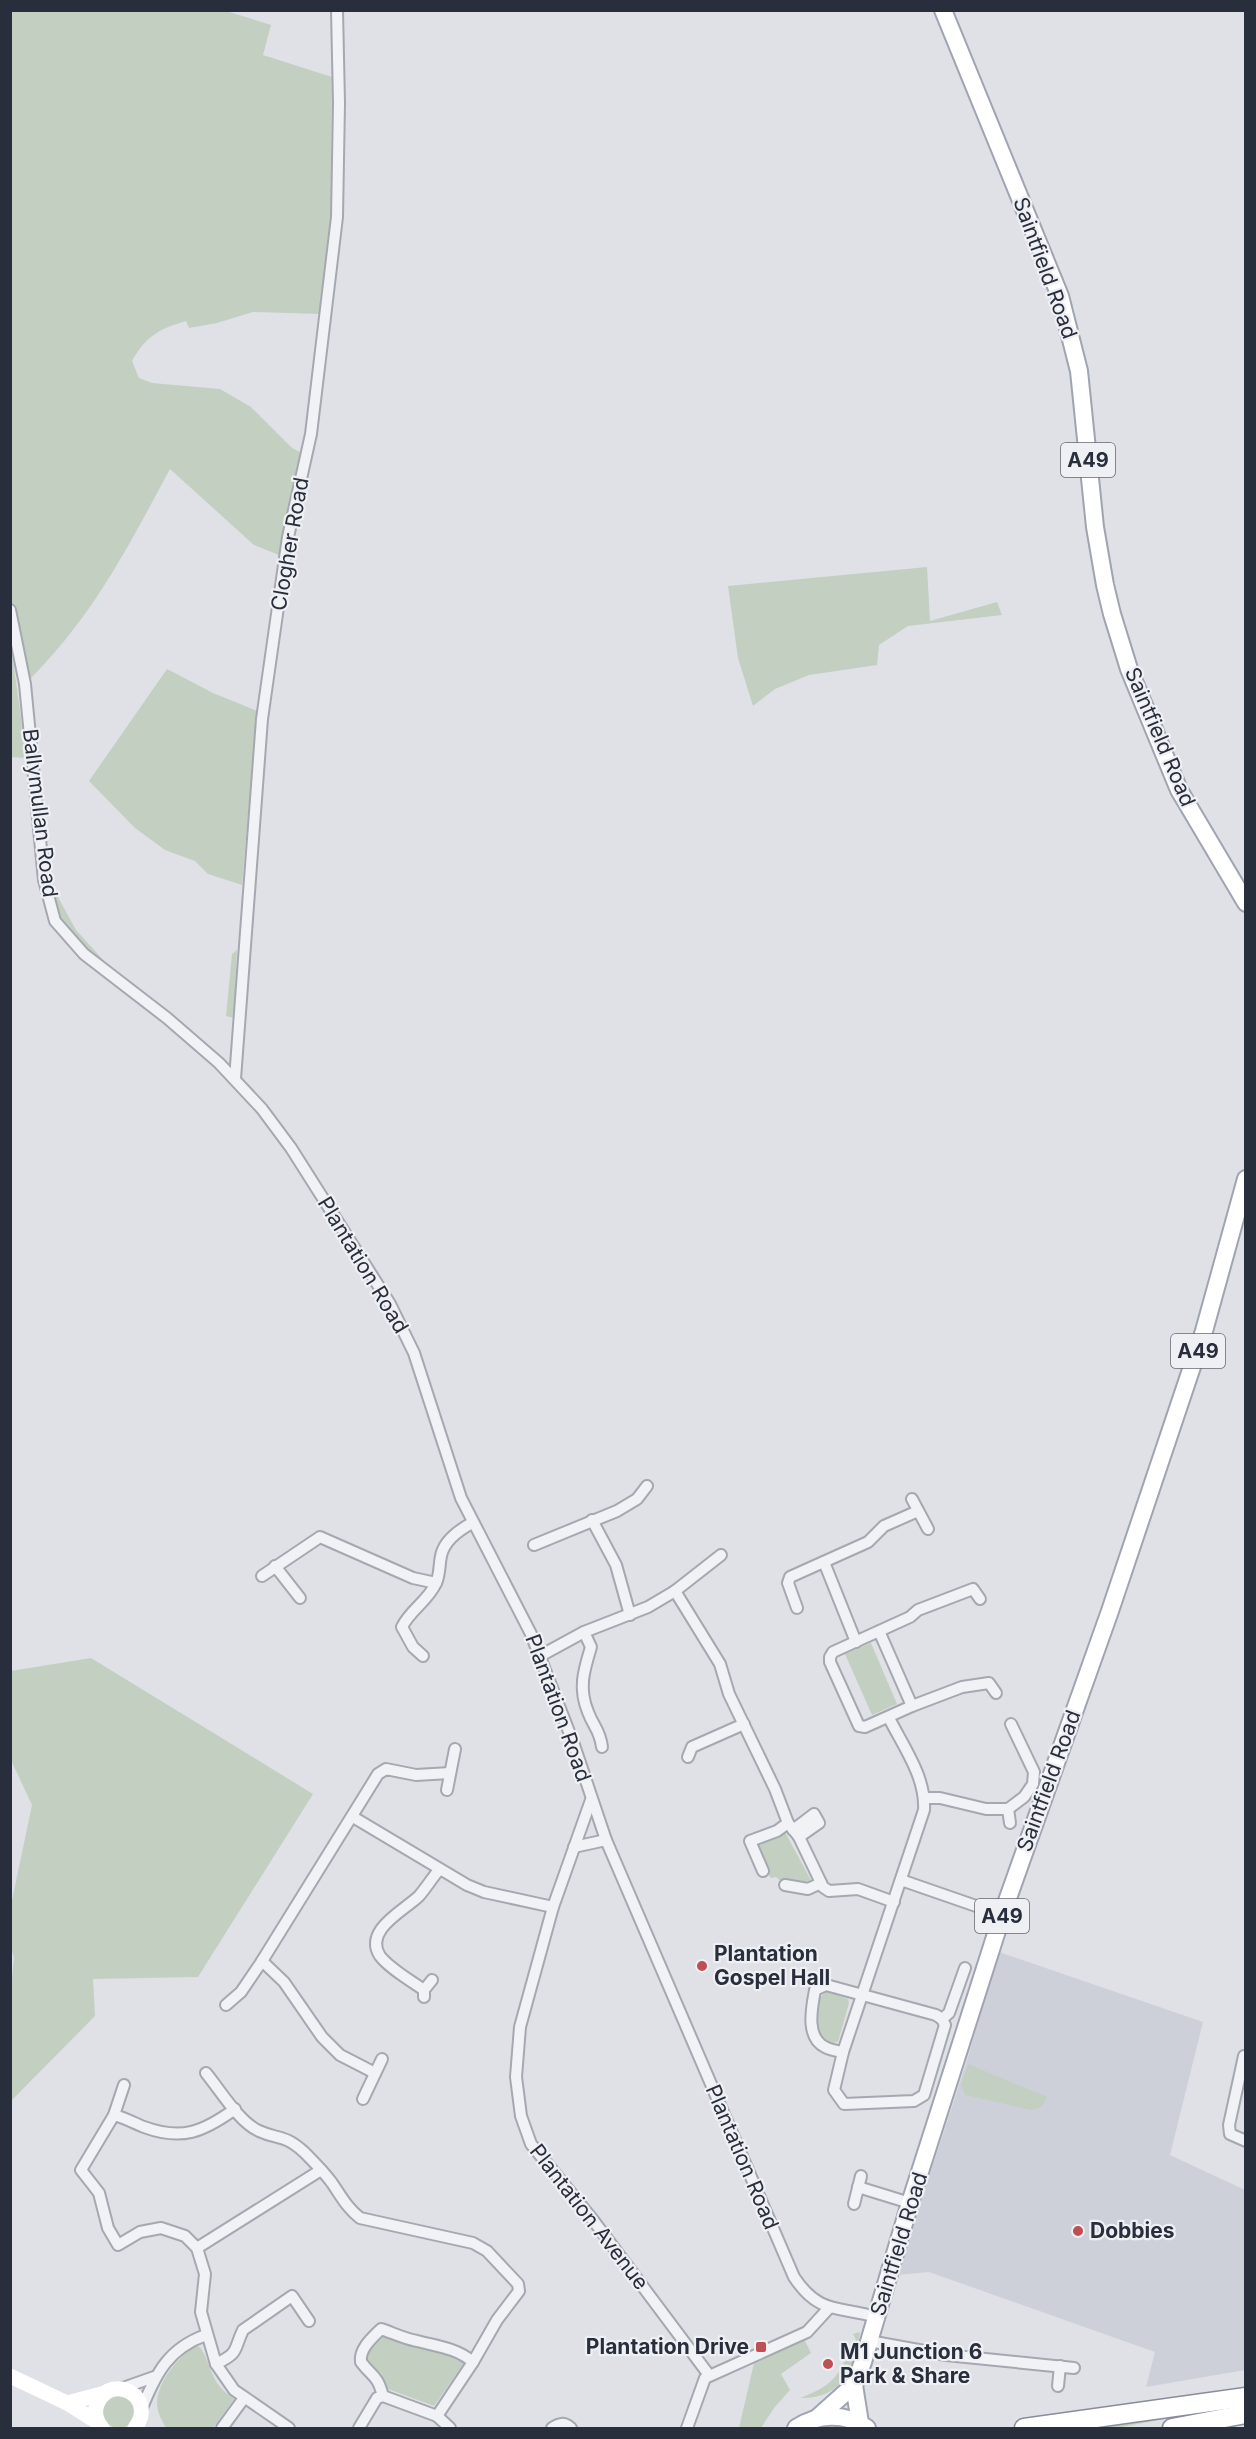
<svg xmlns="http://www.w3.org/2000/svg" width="1256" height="2439" font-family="Inter,sans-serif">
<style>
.built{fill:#cdd0d8}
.green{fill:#c3d0c1}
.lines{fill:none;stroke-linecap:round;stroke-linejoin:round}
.street-casing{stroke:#a5a8b0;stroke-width:14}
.primary-casing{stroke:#9fa4b1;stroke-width:20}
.highway-casing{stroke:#888d9c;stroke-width:21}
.street{stroke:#f1f2f5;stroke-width:10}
.secondary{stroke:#fff;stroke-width:15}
.primary{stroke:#fff;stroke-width:16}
.highway{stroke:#fff;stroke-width:18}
.poi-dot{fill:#c04f54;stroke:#eef0f4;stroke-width:2}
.labels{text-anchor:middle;stroke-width:4.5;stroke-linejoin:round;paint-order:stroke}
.shield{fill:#eef0f4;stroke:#646873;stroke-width:1.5}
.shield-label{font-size:20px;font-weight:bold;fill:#292e3c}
.street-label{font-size:21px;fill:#292e3c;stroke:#eef0f4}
.poi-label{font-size:21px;font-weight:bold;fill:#292e3c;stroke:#eef0f4;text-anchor:start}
</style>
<rect width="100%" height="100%" fill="#dfe1e6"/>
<path class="built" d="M999,1952L1203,2022L1170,2155L1245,2190V2370L1146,2387L1155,2352L929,2272L897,2275L965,2067Z"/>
<g class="green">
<path d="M10,11H226L271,25L263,55L332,77L331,213L321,314L253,312L217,323L189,328L186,321C159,329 146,336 132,361L139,378L152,383L220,389L251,407L292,448L300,452L279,555L254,545L170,469C127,549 92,618 27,682L18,625L10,598Z"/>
<path d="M927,567L930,621L997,602L1002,615L908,626L879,645L877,665L809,675L775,689L753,706L738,658L728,586Z"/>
<path d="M11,646L21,718L24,758L11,757Z"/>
<path d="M167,669L213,693L257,711L242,885L208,874L195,861L165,850L135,828L89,781Z"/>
<path d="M49,871L59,899L76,930L106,963C64,935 57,920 49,871Z"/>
<path d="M237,950L234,1018L226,1016L232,954Z"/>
<path d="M871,1643L897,1704L872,1715L845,1654Z"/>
<path d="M91,1658L313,1794L198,1977L93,1979L95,2016L11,2101L10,1998L14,1958L11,1948V1905L32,1805L11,1760V1671Z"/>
<path d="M785,1832L813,1884C802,1884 793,1881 782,1882L776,1877L771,1878L766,1872L757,1846L761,1842Z"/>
<path d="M827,1991L848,1999L849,2003L838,2042L832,2043L822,2039C817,2023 810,2003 827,1991Z"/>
<path d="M968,2064L1047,2097C1044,2106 1040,2108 1031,2110L965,2095L961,2085Z"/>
<path d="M860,2332C854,2369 843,2399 800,2398C840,2383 837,2373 856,2340L853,2334Z"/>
<path d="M387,2335L454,2356L455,2359L464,2363L434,2406L385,2388L381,2373L365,2361L367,2353L379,2336Z"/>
<path d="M804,2339L811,2353L781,2374L790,2390L774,2408L761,2428H739L754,2363Z"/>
<path d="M195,2346L200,2347C214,2369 209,2382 234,2399L213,2428H166C163,2423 160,2417 158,2411C152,2387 177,2358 195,2346Z"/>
<circle cx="119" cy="2412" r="16"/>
<path d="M1237,2405L1117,2428H1081Z"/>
</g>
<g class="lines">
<g class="street-casing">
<g id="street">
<path d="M10,610L25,684L44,880L55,921L84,954L167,1018L219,1063L262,1109L291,1148L390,1304L414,1353L461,1498L531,1634L573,1742L606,1840L794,2277C819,2315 839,2306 876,2317"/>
<path d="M235,1079L262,719L288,537L311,434L337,217L339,103L337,10"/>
<path d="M912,1499L928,1529"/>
<path d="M592,1520L616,1565L630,1615"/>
<path d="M534,1545L617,1511L637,1499L647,1486"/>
<path d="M824,1562L856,1642"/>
<path d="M275,1566L300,1598"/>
<path d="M262,1576L320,1537L413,1578L436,1583"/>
<path d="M675,1591L720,1664L729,1694L775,1789L788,1823L799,1837L823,1887L829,1891L858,1889L894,1902"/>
<path d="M797,1608L788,1583L790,1577L868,1542L884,1526L918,1511"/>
<path d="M879,1631L912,1706L865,1727L859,1726L830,1662V1657L833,1652L910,1617L918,1610L973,1589L980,1599"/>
<path d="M584,1632L591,1647C584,1670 578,1688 588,1712C593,1726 600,1730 602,1747"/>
<path d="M423,1656L413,1647L402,1627C410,1610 428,1601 436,1583C440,1575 439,1565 441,1556C444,1540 459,1530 472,1523"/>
<path d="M540,1656L584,1632L648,1607L675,1591L721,1555"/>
<path d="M912,1706L962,1687L989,1683L996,1693"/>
<path d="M889,1718C903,1746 926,1777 924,1810L843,2052L834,2090L844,2104L914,2101L924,2095L945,2025L942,2019"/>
<path d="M688,1757L692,1747L744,1724"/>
<path d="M447,1790L455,1749"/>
<path d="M925,1798H940L986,1809H1008L1024,1797L1033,1784L1034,1772L1011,1724"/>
<path d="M591,1800L553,1907L520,2027L516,2077L521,2116L531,2144L593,2220L709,2375"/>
<path d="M1008,1809L1010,1823"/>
<path d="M353,1817L467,1885L484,1892L553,1907"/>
<path d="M793,1830L814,1814L819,1823L799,1837"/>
<path d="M574,1847L606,1840"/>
<path d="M763,1871L750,1841L777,1831L788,1823"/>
<path d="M901,1880L1002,1915"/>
<path d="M785,1885L808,1889L821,1883"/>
<path d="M262,1961L284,1982L322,2037L340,2055L375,2073"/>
<path d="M424,1990C410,1980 390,1969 380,1956C363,1930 405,1910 419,1896C426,1888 432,1878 439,1870"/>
<path d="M424,1997V1990L432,1980"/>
<path d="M226,2005L241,1992L262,1961L378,1774L386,1769L416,1775L450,1773"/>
<path d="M843,2052C838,2051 830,2050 825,2047C805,2037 812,2007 815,1990L826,1985L936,2015L942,2019L949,2013L965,1968"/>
<path d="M1244,2056L1229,2125L1230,2134L1246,2141"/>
<path d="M206,2073C220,2090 239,2122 259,2131C279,2140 284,2134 304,2152C313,2161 324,2172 332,2183C341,2196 347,2208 360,2218L473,2243L487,2251L518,2284L519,2291L497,2320L473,2362L437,2416"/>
<path d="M124,2085L114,2115L81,2170L99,2193L108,2228L118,2245L140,2232L161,2228L185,2236L197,2248L205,2274L201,2312L216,2364L234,2390L289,2428"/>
<path d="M363,2099L382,2059"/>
<path d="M114,2115C125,2118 134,2123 144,2127C182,2141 203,2132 235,2109"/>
<path d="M858,2187L910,2203"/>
<path d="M854,2204L861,2176"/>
<path d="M197,2248L321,2170"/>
<path d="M869,2341L946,2355L1074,2368"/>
<path d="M216,2364C240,2352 233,2351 243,2330L292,2296L309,2321"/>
<path d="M1058,2386L1060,2366"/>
<path d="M120,2389L154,2377"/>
<path d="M383,2396C377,2374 373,2378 361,2362C359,2349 372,2338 381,2329C393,2333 405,2339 417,2341C436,2346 457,2348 473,2362"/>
<path d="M142,2408C156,2373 169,2348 206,2335"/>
<path d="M222,2428L244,2398"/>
<path d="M359,2428L377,2398L383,2396L437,2416L450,2428"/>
<path d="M552,2428C559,2423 564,2422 571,2428"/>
<path d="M687,2428L705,2378L807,2332L829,2308"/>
</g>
</g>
<g class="primary-casing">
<g id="primary">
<path d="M943,10L1060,296L1079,371L1095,527L1105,585L1112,614L1129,669L1179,790L1246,903"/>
<path d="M854,2385L860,2423"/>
<path d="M817,2418L854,2385L863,2362L910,2203L1002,1915L1110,1611L1204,1331L1246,1179"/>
<path d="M796,2428C817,2414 845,2412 867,2428"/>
</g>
</g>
<g class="highway-casing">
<g id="highway">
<path d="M1024,2428L1246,2397"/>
<path d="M1172,2428L1246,2414"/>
</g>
</g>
<use href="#street" class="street"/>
<g class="secondary">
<path d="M10,2376L67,2403L97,2422"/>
<path d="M67,2403L105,2393"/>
<path d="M102,2428C96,2421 93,2412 98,2402C113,2372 158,2398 135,2428"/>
</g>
<use href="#primary" class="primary"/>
<use href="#highway" class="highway"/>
</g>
<g class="poi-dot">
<circle cx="702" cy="1966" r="6"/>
<circle cx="1078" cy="2231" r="6"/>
<rect x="755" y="2341" width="12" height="12" rx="3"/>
<circle cx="828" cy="2364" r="6"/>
</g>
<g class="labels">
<g class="shield">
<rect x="1061" y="443" width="54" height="34" rx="4.5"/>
<rect x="1171" y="1334" width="54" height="34" rx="4.5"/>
<rect x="975" y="1899" width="54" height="34" rx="4.5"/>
</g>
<g class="shield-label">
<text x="1088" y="467">A49</text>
<text x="1198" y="1358">A49</text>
<text x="1002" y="1923">A49</text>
</g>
<g class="street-label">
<text transform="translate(1045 268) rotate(70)" y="7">Saintfield Road</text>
<text transform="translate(290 544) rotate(-80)" y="7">Clogher Road</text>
<text transform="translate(1160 737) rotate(67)" y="7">Saintfield Road</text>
<text transform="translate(40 813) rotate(83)" y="7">Ballymullan Road</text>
<text transform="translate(363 1265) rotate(59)" y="7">Plantation Road</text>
<text transform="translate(558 1708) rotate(70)" y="7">Plantation Road</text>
<text transform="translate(1049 1781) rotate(-70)" y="7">Saintfield Road</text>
<text transform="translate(742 2157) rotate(67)" y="7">Plantation Road</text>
<text transform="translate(589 2217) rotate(52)" y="7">Plantation Avenue</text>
<text transform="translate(899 2244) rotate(-73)" y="7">Saintfield Road</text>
</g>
<g class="poi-label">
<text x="714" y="1961">Plantation<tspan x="714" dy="24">Gospel Hall</tspan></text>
<text x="1090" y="2238">Dobbies</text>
<text x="749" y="2354" text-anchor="end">Plantation Drive</text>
<text x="840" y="2359">M1 Junction 6<tspan x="840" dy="24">Park &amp; Share</tspan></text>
</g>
</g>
<rect width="1256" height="2439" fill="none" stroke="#292e3c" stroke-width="24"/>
</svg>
